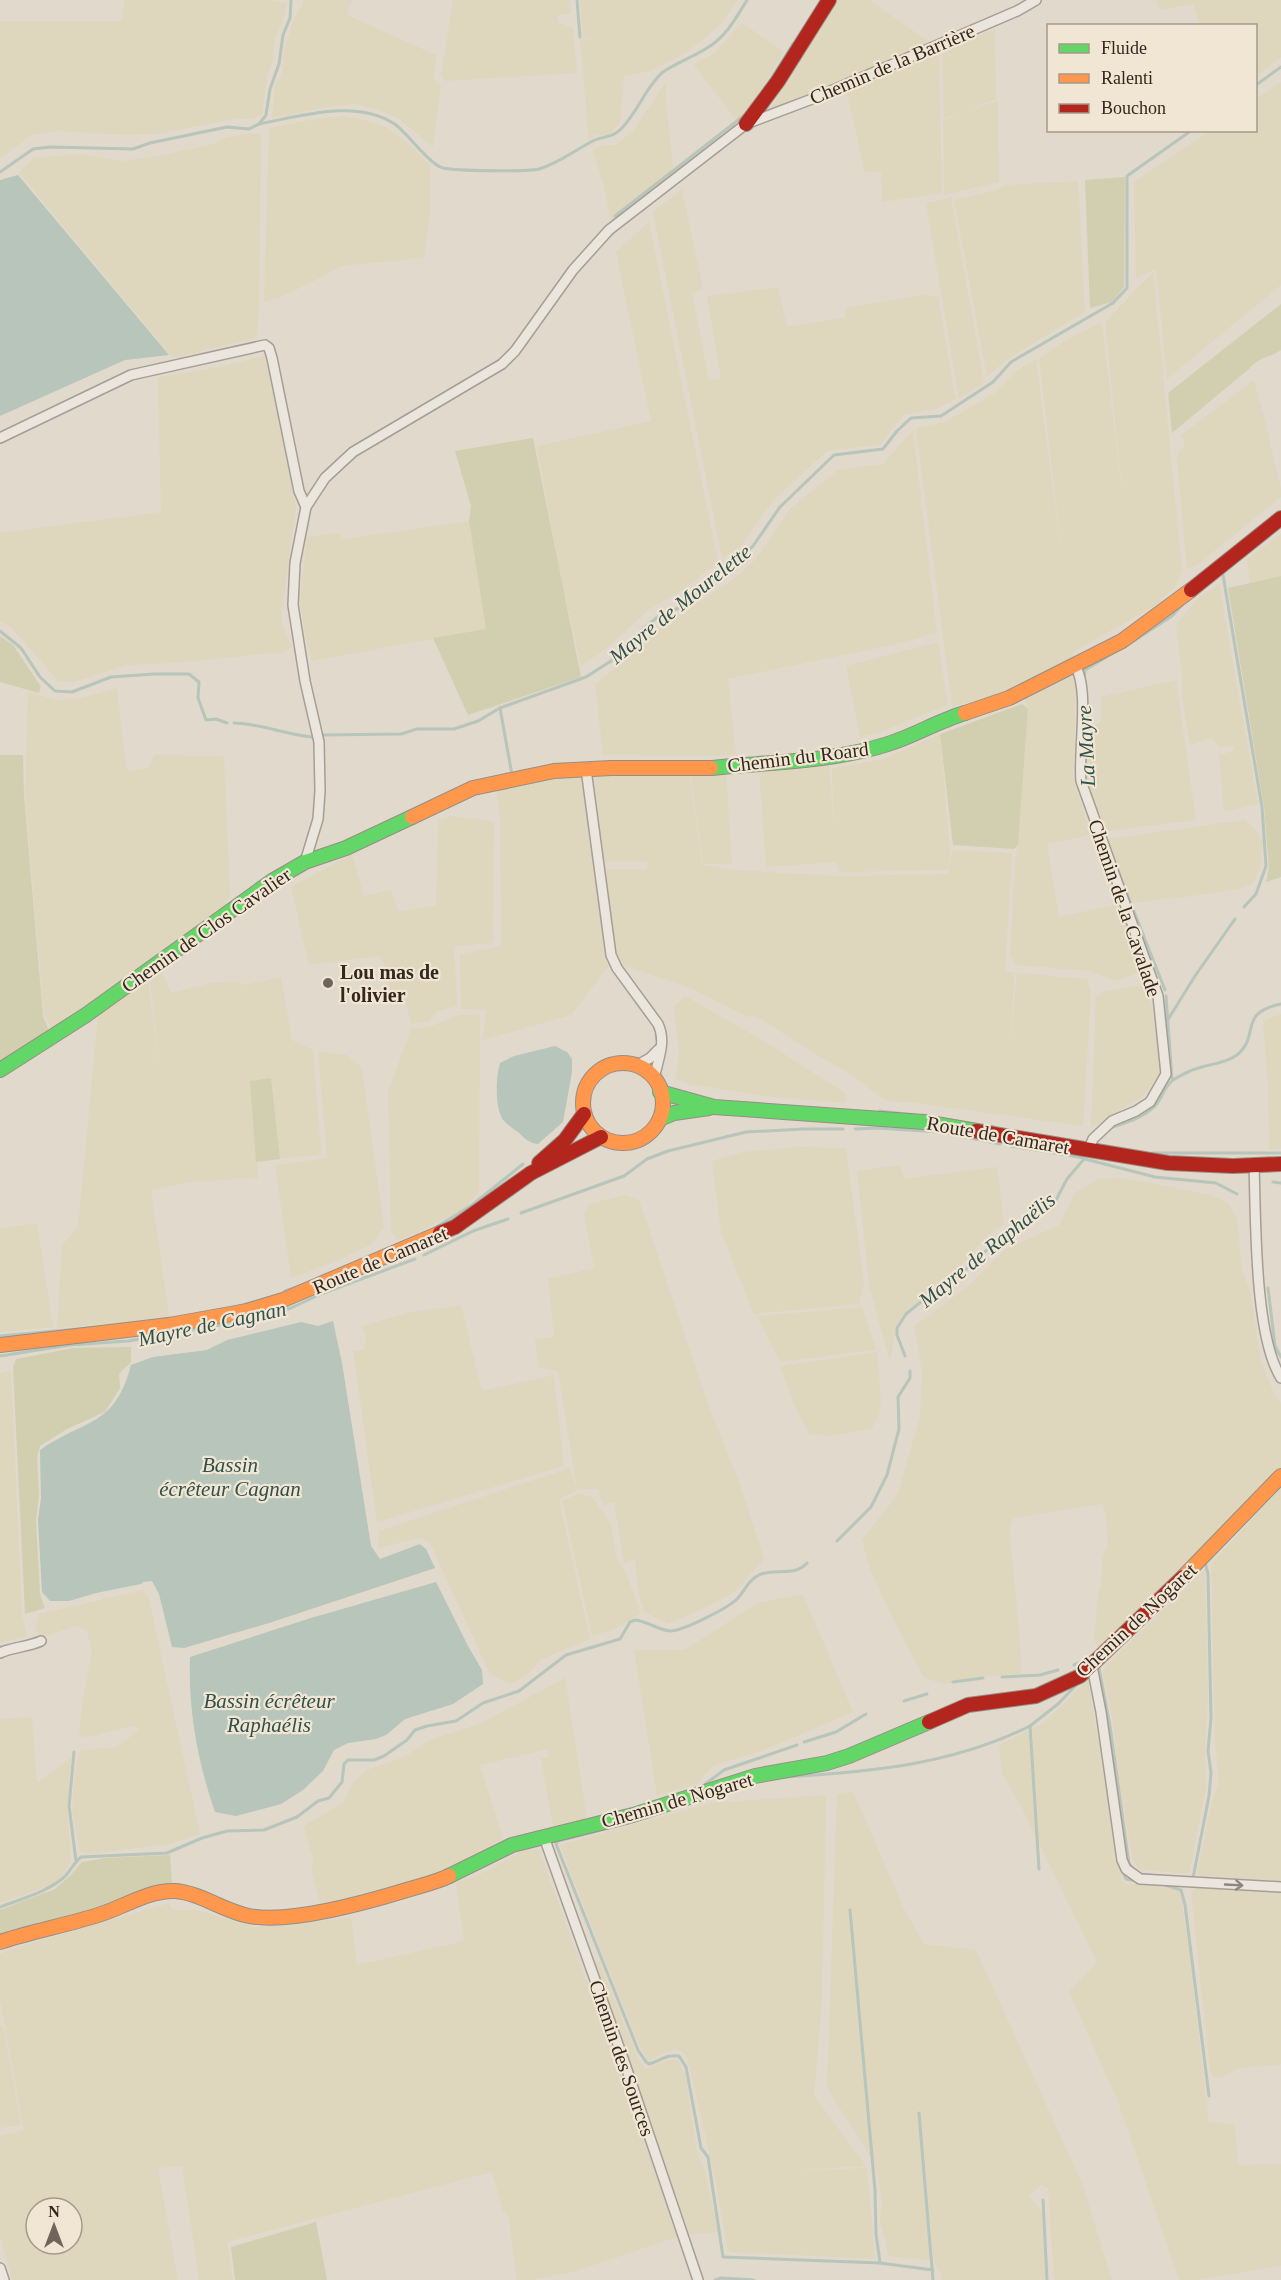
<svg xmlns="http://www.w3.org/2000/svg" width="1281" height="2280" font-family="'Times New Roman',serif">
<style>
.farmland{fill:#dfd6be;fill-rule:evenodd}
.green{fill:#d1cfb0}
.water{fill:#b7c5bb}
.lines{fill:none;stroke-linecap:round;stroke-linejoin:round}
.stream{stroke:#b7c5bb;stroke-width:3}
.street-casing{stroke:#a69e95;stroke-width:12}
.fast-casing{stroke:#968e85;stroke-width:16}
.slow-casing{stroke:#968e85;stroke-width:16}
.jam-casing{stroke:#968e85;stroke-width:16}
.street{stroke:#eae5dd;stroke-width:9}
.fast{stroke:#63d668;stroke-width:14}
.slow{stroke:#ff974d;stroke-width:14}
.jam{stroke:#b3261e;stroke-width:14}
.oneway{stroke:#8e867e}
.poi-dot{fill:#70655c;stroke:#f1e6d3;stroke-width:2}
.labels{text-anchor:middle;stroke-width:4.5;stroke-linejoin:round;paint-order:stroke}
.street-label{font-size:20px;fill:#33271f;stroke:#f1e6d3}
.poi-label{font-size:20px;font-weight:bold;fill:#33271f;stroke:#f1e6d3;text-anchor:start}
.water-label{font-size:21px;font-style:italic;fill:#30514d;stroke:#f1e6d3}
</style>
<rect width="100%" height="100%" fill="#e1d9cc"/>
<g class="farmland">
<path d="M125,0H268L287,3L282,24L275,38L273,58L267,77L262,115L252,119H234L157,134L128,135L55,131L31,135L0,159V21H121Z"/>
<path d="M303,0H352L347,15L436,55L434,79L441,86L433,147L398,118L379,110L355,104L329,107L272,118L275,87L282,72L284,50L294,18L303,5Z"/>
<path d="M453,0H570L571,13L558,15V22L573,28L577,73L445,81L441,76Z"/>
<path d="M580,0H738L721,24L689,51L651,71L624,76L620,122L609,135H596L589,141L580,39L603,40L583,38Z"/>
<path d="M838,0H869L929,42L859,74L770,109Z"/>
<path d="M1156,0H1281V57L1256,77V26L1200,25L1193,4L1159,10Z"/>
<path d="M742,23L784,52L743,119L737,121L694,65L714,53Z"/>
<path d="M995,29L996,99L966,110L998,101L999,182L944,195L943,120L966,111L944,118L942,50Z"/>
<path d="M939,51L942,193L882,202L881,171L865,173L847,92Z"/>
<path d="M666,82V102L674,176L612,224L603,183L593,150L602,145H616L633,131Z"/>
<path d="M1281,82V285L1167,379L1156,269L1136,278L1134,182L1210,131L1256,130V99Z"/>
<path d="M343,116L360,119L386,127L407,142L430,165V214L424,258L340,266L322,277L279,298L264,302L269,128L321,118Z"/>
<path d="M251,133L261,135L259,312L256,338L173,358L19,173L33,158L77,154L122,161L158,156L213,144L227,137Z"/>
<path d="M1078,181L1085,312L1006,360L987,377L954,200L998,190L1004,185Z"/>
<path d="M682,189L703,289L692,293L709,380L721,379L707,296L778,287L787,326L845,318V308L922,295L938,296L954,392L957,398L936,409L903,415L880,445L827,451L773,501L740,547L722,558L653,212Z"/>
<path d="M951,197L984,383L959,399L926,203Z"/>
<path d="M649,222L718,562L683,590L648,610L609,646L581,666L559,569L537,446L651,421L616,252Z"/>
<path d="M1153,272L1182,570L1176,586L1155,606L1073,652L1074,659L1001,694L952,707L916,428L945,422L993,394L1015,372L1036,359L1064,573L1039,358L1068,339L1102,322L1125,520L1105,322Z"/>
<path d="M267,355L296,506L281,617L283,627L292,646L284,652L176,663L127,665L74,682L58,681L11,627L0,621V533L161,512L158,377L214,368Z"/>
<path d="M1254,380L1264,417L1281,489V497L1197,565L1187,569L1177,462L1178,452L1185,446L1181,435Z"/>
<path d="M913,430L937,633L892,645L728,679L736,754L719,756L603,755L595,684L622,663L658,628L731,581L755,560L790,509L838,470L883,464Z"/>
<path d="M469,521L486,629L312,661L306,638L300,599L307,537L338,533L344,539Z"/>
<path d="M1281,534V576L1250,583L1247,559Z"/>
<path d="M1219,584L1258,804L1224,812L1219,755L1233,751L1234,745L1220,747L1212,738L1190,745L1182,697V673L1176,625L1198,598Z"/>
<path d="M938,642L948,705L878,733L860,737L846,666Z"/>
<path d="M1069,674L1076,683L1073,777L1091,835L1047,844L1059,917L1119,904L1139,954V973L1116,981L1088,971L1017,965L1010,956L1015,863L1018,845L1028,709L1024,697Z"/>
<path d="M1176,680L1196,820L1107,831L1085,780L1088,729L1101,722V697Z"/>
<path d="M117,688L126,766L129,771L149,767L154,755L224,756L230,894L225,905L52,1029L44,1015L25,796L28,692L56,700L81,698Z"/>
<path d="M940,734L950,852L948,870L953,850L1012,853L1005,972L1015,973L1009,1055L1017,973L1087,979L1091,991L1083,1126L908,1102H891L882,1098L849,1073L815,1054L756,1016L748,1017L688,987L621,965L615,954L603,869H647V862L602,861L594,776L600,772L689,773L702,865L732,870L838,876L948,874L949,870L839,872L836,862L766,867L759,768L806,769L829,765L834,830L832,768L883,759Z"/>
<path d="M726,771L732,864H703L690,772Z"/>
<path d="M578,773L584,780L607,954L610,964L571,1015L483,1040L486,1010L461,1009L460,954L501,946L500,816L496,786Z"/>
<path d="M452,816L494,822L493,943L454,946L457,1006L438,1011L428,1022L411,1024L403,989L391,991L384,964L379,956L309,965L291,887L352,854L364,896L391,890L399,912L436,905L438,820Z"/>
<path d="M1244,820L1254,828L1263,841L1260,869L1252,884L1237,889L1192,896L1132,903L1108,839Z"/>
<path d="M162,972L171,993L211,983L237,981L244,985L281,977L292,1040L313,1050L321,1154L280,1159L271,1079L250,1081L258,1178L191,1182L151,1190L169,1316L103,1325L57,1328L62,1245L78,1227L98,1016L148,980L162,1089L150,980Z"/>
<path d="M1144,985L1151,1004L1161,1072L1144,1095L1091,1128L1096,997L1103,992Z"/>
<path d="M685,996L764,1041L845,1093L846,1100L843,1103L764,1096L688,1084L675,1078L679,1055L674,1007Z"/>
<path d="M480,1014L479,1191L464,1209L414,1234L397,1240L391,1231L388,1092L411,1029L435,1025L457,1015Z"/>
<path d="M1281,1014V1149L1269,1150L1268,1084L1263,1021Z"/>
<path d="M318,1051L347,1055L362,1068L384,1228L370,1245L336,1261L291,1278L275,1165L327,1158Z"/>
<path d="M799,1147L846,1148L864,1283L859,1304L754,1314L721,1232L712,1161L742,1152Z"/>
<path d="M900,1165L904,1179L997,1167L1004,1224L989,1234L960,1267L906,1311L896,1325L890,1362L869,1284L857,1171Z"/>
<path d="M1114,1178L1135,1180L1211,1195L1228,1203L1237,1219L1242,1269L1251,1295L1261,1362L1274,1393L1281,1404V1471L1099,1650L1094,1639L1098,1595L1101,1584L1103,1556L1108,1546L1106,1513L1102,1504L1013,1518L1010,1528L1011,1548L1020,1641L1021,1674L985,1676L945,1684L924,1678L891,1615L869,1566L862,1540L898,1494L920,1416L922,1371L914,1326L967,1287L1006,1249L1059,1225L1075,1193L1098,1179Z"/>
<path d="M626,1195L639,1200L706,1398L740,1485L764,1559L735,1591L713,1604L668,1624L644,1612L639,1595L635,1559L624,1563L614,1502L603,1505L598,1489H577L558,1372L539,1367L535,1339L554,1337L548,1279L594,1268L584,1213L589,1204Z"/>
<path d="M37,1223L53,1327L0,1332V1229Z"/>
<path d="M461,1305L482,1391L554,1375L564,1466L377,1522L353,1351L364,1350L366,1337L362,1326L407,1313Z"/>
<path d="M862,1307L876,1350L780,1362L757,1316Z"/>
<path d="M877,1352L881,1400L879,1416L871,1429L828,1436L809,1434L795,1407L780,1366Z"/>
<path d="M11,1371L22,1615L27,1636L0,1643V1373Z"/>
<path d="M570,1468L577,1491L559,1499L590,1639L542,1659L526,1676L510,1684L490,1674L430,1543L419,1538L378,1548L379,1531Z"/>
<path d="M1281,1487V1881L1197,1875L1212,1801L1219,1782L1215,1741L1211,1564Z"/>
<path d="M580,1493L593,1498L611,1524L616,1556L626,1573L641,1613L615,1629L592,1636L562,1501Z"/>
<path d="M1205,1569L1208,1697L1205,1750L1206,1788L1189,1874L1138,1869L1132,1857L1119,1782L1113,1721L1103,1674L1104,1668Z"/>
<path d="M143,1590L149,1599L200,1834L170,1844L89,1854L80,1852L72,1810L76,1764L80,1750L117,1747L140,1729L131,1726L89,1737L79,1736L82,1704L92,1651L87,1631L78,1626L41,1637L35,1628L39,1614Z"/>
<path d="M803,1594L853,1712L764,1750L712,1766L697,1784L657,1795L634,1650H684L758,1603Z"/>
<path d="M565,1678L587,1818L553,1827L541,1758L549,1757L548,1749L480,1765L503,1838L448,1869L405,1884L321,1905L311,1871L314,1862L304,1826L344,1802L352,1783L367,1770L404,1757L430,1740L479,1724Z"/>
<path d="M1088,1680L1122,1881L1129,1885L1136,1884L1175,1889L1180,1891L1189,1952L1209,2122L1235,2125L1238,2165L1281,2164V2266L1196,2280H1179L1117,2099L1069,1992L1097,1962L1022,1808L1002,1773L999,1745L1042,1724Z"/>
<path d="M32,1717L37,1783L71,1758L67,1807L71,1860L60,1882L0,1903V1719Z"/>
<path d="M853,1791L904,1909L924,1944L976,1950L1082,2183L1112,2280H1054L1048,2188L1041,2185L1029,2196L1042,2212L1045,2280H940L942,2275L934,2263L920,2109L918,2112L931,2261L889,2256L880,2221L882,2199L875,2164L827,2088L837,1794Z"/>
<path d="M826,1795L822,2001L814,2096L866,2166L782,2171L867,2168L875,2259L728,2252L714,2174L688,2060L683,2052L674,2049L647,2061L628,2018L560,1845L711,1803Z"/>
<path d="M526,1849L539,1850L680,2236L576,2271L532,2280H517L509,2218L503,2211L492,2172L227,2242L233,2280H199L182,2166L158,2168L178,2280H12L0,2236V2136L24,2130L0,2000V1954L11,1949L169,1903L173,1910H197L253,1927L351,1918L357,1965L464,1941L456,1883L487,1871ZM36,2208H72V2244H36Z"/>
<path d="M1196,1888L1281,1892V2064L1236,2069L1221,2078L1214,2077L1210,2071L1191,1893Z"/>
<path d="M591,1958L600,1963L638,2059L646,2069L668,2060H678L685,2074L697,2152L704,2168L718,2232L690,2234Z"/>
<path d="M0,2026H3L21,2125L0,2128Z"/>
</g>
<g class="green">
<path d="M1125,177L1124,287L1112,302L1090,308L1085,180Z"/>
<path d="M1281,304V350C1270,358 1258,357 1250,368L1172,433L1168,393Z"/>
<path d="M533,438L581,677L468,715L433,638L486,629L469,521L471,506L455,451Z"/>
<path d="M1281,576V877L1266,882L1269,867L1264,807L1228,588Z"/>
<path d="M0,636L13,645L41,687L39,693L0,682Z"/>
<path d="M1022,704L1028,709L1018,845L1014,849L953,845L940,734Z"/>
<path d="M0,755H23L24,796L43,1016L49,1031L0,1061Z"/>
<path d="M271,1078L280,1159L256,1162L250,1081Z"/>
<path d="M131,1347V1362L119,1374L120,1388L105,1412L67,1429L40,1446L37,1457L39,1495L36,1520L40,1594L45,1608L25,1614L13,1368L16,1359L73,1348Z"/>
<path d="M170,1855L172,1883L159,1885L74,1915L0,1935V1910L55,1889L71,1875L82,1862L106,1858Z"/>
<path d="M316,2222L327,2280H235L231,2247Z"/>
</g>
<g class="water">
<path d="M18,175L169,355L125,360L0,416V180Z"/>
<path d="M555,1046L567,1052L572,1059V1072L563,1122L538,1144C529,1143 524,1138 518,1132C512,1128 503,1122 501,1116C495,1102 496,1077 500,1063L514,1056Z"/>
<path d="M333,1321L342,1363L371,1546L380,1559L420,1544L426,1549L435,1568L269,1623L184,1648L172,1647L159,1594L152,1581L143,1582L141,1584L96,1593L69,1601H50L42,1592L38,1520L41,1498L40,1450C85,1419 115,1427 131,1365L153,1357L207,1350L227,1340L301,1322L318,1326Z"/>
<path d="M436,1582L468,1646L482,1670L483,1684L453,1704L405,1719L386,1735L376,1739L348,1743L334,1750L323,1771L303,1790L281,1804L236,1816L215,1812C198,1763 188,1710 190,1657L311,1618Z"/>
</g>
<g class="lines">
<g class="stream">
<path d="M577,0L580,37"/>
<path d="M1256,85L1281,67"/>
<path d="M766,87L793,44"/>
<path d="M259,124C301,116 358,98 396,125C409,135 429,164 443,168C456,171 527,172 539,169C560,163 576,149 595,140C604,136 612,138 620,130C637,114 646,86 663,72C676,63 693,57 707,48C726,37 736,18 747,0"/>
<path d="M0,172L33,149L51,147L133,149L150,143L227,127L249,129L259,124L266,115L270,89L279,64L283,35L290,18L291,0"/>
<path d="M615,216L746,114"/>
<path d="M1223,575L1262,807L1266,866L1256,894L1244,907"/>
<path d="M0,631L21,648L40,677L55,691L72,692L111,677L154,674H189L199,682L198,698L206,720L216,719L227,723"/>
<path d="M1129,644L1172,616L1184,603"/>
<path d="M1084,678L1085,670L1113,653"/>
<path d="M500,708L512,775"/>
<path d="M234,723C262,724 284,734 312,737"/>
<path d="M321,735L401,734L417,729H454L478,721L500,708L586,677L611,661L643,629L659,616L681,607L753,546L780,507L834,455L883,449L897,431L911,418L941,416L993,382L1011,362L1113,303L1127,288V176L1192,130"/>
<path d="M1082,797L1088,813"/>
<path d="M1112,856L1165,990"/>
<path d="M1166,996L1172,1080"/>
<path d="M1167,1021L1195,976L1235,919"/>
<path d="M880,1111L914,1115"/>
<path d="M932,1117L994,1127"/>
<path d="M1110,1128C1125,1123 1143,1118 1155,1106C1162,1099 1164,1086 1173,1080C1181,1075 1194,1069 1202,1067C1215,1063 1226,1063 1237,1055C1261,1035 1237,1013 1281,1004"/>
<path d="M855,1129L878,1128L938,1132"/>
<path d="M950,1134L1000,1144"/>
<path d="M1011,1146L1084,1158"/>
<path d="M1152,1153H1281"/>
<path d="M1085,1159L1155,1177L1216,1183L1237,1194"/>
<path d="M1273,1182L1281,1183"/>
<path d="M521,1213L624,1176L647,1159L668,1151L746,1132L803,1129H843"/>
<path d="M430,1231L472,1205L523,1164"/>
<path d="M424,1255L473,1231L508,1219"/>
<path d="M1268,1288L1275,1346L1281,1357"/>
<path d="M285,1291L305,1284"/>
<path d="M239,1306L267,1298"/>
<path d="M157,1320L171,1318"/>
<path d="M0,1336L100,1327"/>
<path d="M0,1356L70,1345L128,1341L249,1320L291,1308L321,1294L415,1259"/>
<path d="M905,1356L897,1335V1328L906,1314L922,1301L963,1272L1004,1234L1055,1202L1067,1179L1084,1159"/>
<path d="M837,1541L871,1507L887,1475L899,1429L898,1397L910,1378V1371"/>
<path d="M0,1647L9,1645"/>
<path d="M1074,1665L1093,1657"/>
<path d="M1099,1668L1110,1726L1127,1850L1129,1863L1134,1870"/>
<path d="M1002,1677L1040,1675L1058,1670"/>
<path d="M953,1682L983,1678"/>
<path d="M904,1701L927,1694"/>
<path d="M804,1742L836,1732L866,1714"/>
<path d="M74,1752L69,1806L76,1861"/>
<path d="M784,1777C870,1772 952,1765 1030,1726"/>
<path d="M700,1788L724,1770L797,1745"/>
<path d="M629,1823L558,1841L556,1844L638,2050L646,2062L649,2064C660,2061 666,2054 679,2056L686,2067L701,2148L708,2157L723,2257L880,2263L933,2270"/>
<path d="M1121,1868L1126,1879L1137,1881"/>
<path d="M1039,1869L1030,1726L1058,1704L1078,1683"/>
<path d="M1139,1874L1159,1876"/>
<path d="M1193,1878L1209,1796L1211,1773L1208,1751L1211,1718L1208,1574L1205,1562"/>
<path d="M1165,1885L1181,1890L1185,1905L1209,2096"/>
<path d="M0,1907C21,1899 44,1893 62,1879C70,1873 73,1863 81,1857L167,1853L202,1838L227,1831L264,1830L297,1817L318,1801L329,1798L342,1782L344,1764L348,1760H374L384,1756L407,1740L415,1730L427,1726L456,1721L483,1703L519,1691L566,1655L620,1639L630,1622L635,1620C647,1621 658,1630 670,1631C683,1631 728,1608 737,1599C745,1591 748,1580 759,1575C774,1567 794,1578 807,1563"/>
<path d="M850,1910L875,2190L876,2234L880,2263"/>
<path d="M919,2113L933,2280"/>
<path d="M1043,2200L1047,2280"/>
<path d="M715,2280L721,2278L754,2280"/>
</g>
<g class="street-casing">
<g id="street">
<path d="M0,438L131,375L265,345L269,348L272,358L299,491L306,507"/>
<path d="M1075,666C1090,688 1078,753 1081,781L1158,996L1166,1074L1150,1102L1136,1111L1112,1121L1093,1139L1088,1151"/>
<path d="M586,769L611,955L617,968L658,1024C667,1043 657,1061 654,1080"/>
<path d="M305,862L318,819L320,791L319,742L305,681L293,605L295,563L306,507L325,478L353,452L502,364L515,351L573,270L609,230L746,124L812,99L1017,11L1036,0"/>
<path d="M636,1066L650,1058L659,1049"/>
<path d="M1254,1166C1256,1219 1254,1335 1281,1378"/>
<path d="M0,1653C13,1647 28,1647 41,1641"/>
<path d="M1092,1666L1101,1712L1122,1860L1126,1869L1140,1879L1281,1887"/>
<path d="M544,1837L624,2061L698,2280"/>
<path d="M0,2268L4,2280"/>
</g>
</g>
<g class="fast-casing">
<g id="fast">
<path d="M711,768C769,762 832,762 888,744C914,736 938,721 965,713"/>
<path d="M0,1070L86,1015L272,881L305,862L346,848L412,817"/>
<path d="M660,1092L714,1107L924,1122L976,1131"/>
<path d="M660,1119L674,1113L709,1108"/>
<path d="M449,1876L512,1845L633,1815L755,1776L827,1763L849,1756L929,1722"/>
</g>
</g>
<g class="slow-casing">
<g id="slow">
<path d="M965,713L1009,698L1122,641L1191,590"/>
<path d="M412,817L473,788L554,771L611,768H711"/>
<circle cx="623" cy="1103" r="40"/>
<path d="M0,1345L169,1325L247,1311L283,1300L440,1233"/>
<path d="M1183,1577L1281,1476"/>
<path d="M0,1942C33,1931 68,1925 101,1914C126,1906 149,1890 175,1891C201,1893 223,1911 249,1916C292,1924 368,1902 410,1889C423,1885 437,1882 449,1876"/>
</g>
</g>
<g class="jam-casing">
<g id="jam">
<path d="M746,124L778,81L829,0"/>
<path d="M1191,590L1281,518"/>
<path d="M976,1131L1168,1163L1233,1166L1281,1164"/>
<path d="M539,1163L565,1140L584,1114"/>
<path d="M440,1233L455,1227L531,1173L601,1137"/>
<path d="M929,1722L968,1705L1036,1696L1080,1676L1183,1577"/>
</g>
</g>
<use href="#street" class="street"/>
<use href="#fast" class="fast"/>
<use href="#slow" class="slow"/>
<use href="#jam" class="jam"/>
</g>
<defs><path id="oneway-shaft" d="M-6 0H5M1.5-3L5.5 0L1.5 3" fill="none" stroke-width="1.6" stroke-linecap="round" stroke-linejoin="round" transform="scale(1.5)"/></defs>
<use class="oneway" href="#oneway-shaft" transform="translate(1234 1885) rotate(3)"/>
<circle class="poi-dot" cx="328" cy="983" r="6"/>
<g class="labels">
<g class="street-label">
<text transform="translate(892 64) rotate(-23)" y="7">Chemin de la Barrière</text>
<text transform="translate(798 757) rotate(-7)" y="7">Chemin du Roard</text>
<text transform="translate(1125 908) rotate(71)" y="7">Chemin de la Cavalade</text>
<text transform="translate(206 930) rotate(-35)" y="7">Chemin de Clos Cavalier</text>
<text transform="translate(998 1135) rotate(10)" y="7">Route de Camaret</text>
<text transform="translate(380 1260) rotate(-23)" y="7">Route de Camaret</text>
<text transform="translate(1136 1620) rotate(-43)" y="7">Chemin de Nogaret</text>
<text transform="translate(677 1800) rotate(-16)" y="7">Chemin de Nogaret</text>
<text transform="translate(622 2058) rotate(71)" y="7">Chemin des Sources</text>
</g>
<g class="poi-label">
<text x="340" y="979">Lou mas de<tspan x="340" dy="23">l'olivier</tspan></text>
</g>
<g class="water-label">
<text transform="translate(680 604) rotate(-39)" y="7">Mayre de Mourelette</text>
<text transform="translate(1086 746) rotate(-93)" y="7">La Mayre</text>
<text transform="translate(987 1250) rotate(-39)" y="7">Mayre de Raphaëlis</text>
<text transform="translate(212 1324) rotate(-12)" y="7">Mayre de Cagnan</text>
<text x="230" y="1472">Bassin<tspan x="230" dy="24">écrêteur Cagnan</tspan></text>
<text x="269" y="1708">Bassin écrêteur<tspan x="269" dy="24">Raphaélis</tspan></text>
</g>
</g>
<rect x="1047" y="24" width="210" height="108" fill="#f1e6d3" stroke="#a59a8b" stroke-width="1.5"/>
<rect x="1059" y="44" width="30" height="9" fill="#63d668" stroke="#a59a8b" stroke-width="1.5"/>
<text x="1101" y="54" font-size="18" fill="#33271f">Fluide</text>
<rect x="1059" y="74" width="30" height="9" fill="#ff974d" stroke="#a59a8b" stroke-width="1.5"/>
<text x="1101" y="84" font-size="18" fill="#33271f">Ralenti</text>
<rect x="1059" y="104" width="30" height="9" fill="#b3261e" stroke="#a59a8b" stroke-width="1.5"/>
<text x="1101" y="114" font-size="18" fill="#33271f">Bouchon</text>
<g transform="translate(54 2226)"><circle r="28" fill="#f1e6d3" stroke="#a59a8b" stroke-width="1.5"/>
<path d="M0-4.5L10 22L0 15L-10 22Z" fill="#70655c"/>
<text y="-9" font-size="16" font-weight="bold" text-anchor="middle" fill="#33271f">N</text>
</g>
</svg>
